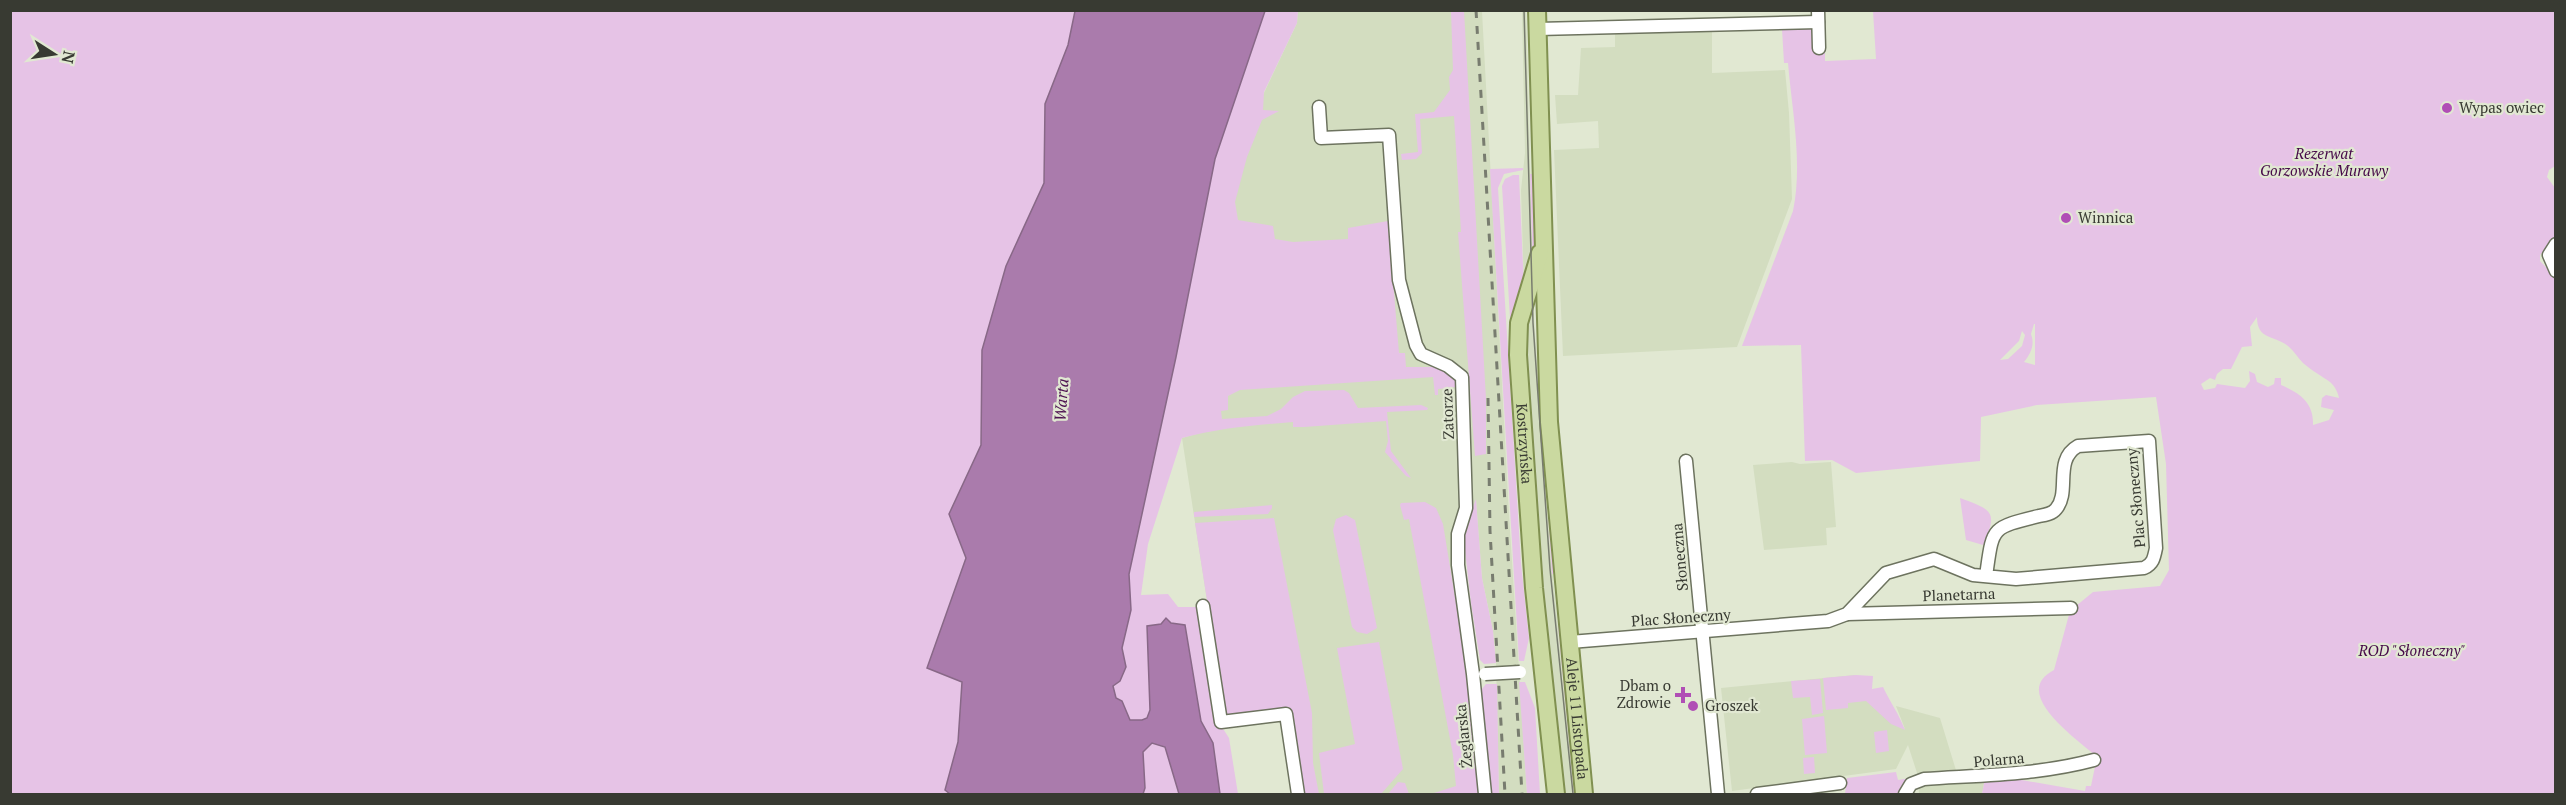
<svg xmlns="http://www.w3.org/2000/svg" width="2566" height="805" font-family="'PT Serif',serif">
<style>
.built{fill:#d3ddc0}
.green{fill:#e6c3e6;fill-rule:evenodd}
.water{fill:#aa7bac;stroke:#886887;stroke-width:1.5}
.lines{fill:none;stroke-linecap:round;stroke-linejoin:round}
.minor-casing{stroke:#6d735f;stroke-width:15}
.major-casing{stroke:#809050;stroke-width:20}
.minor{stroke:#fff;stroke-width:12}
.major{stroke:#cad9a0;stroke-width:16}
.tram{stroke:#787c6f;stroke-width:1.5}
.rail{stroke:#787c6f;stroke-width:3;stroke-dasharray:8 8;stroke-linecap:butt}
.minor-bridge-casing{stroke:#6d735f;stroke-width:15;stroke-linecap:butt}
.minor-bridge{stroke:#fff;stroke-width:12}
.poi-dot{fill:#b04eb5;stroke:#e1e8d2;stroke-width:2}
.labels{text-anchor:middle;stroke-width:4.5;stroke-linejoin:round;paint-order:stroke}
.poi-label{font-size:15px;fill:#383a32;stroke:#e1e8d2;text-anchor:start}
.park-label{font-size:15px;font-style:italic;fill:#460949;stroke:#e1e8d2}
.street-label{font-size:15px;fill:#383a32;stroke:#e1e8d2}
.water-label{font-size:16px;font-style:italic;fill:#4e1452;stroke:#e1e8d2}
</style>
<rect width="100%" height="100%" fill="#e1e8d2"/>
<g class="built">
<path d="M1298,11H1482L1509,515L1527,794H1499L1496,663L1493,631L1482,578L1476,501L1463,533L1453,589L1479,794H1302L1290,709L1225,717L1182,438L1203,432L1238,148L1297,23Z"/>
<path d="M1522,11H1526L1534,318L1550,547L1574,794H1565L1540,566L1534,483L1524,288L1521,190L1525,153Z"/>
<path d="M1712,30V73L1785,70L1789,113L1792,199L1737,347L1563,356L1554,150L1599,148L1598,121L1557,124L1555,95H1578L1581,48L1615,47V32Z"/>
<path d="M1792,462L1800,464L1831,462L1836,527L1826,528L1827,545L1764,550L1753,465Z"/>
<path d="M1856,675L1905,729L1896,706L1940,718L1959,780L1985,778L1982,794H1919L1918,776L1908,745L1896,769L1732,791L1721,688Z"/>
</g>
<g class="green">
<path d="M10,11H1075L1068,45L1045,104L1044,183L1006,266L982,350L981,445L949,514L966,558L927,668L962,682L958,742L945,790L950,794H11Z"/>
<path d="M1265,11H1298L1297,23L1264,92L1263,110L1279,111L1262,120L1247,157L1235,202L1238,220L1273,226L1275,239L1293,242L1348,239V228L1388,221L1399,353H1405L1406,367H1441L1456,382L1457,387L1438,389V395H1435L1433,377L1240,390L1228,396V410L1221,411L1222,419L1267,416L1281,409L1293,397L1305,391L1344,390L1349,393L1358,408L1421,405L1428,408L1427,410L1387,412L1391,451L1411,478L1406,476L1385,452L1388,441L1386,421L1304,427H1293V422C1255,425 1218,428 1182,438L1148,544L1141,595L1168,594L1178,607H1197L1201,610L1220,724L1229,738L1238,794H1220L1213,743L1201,721L1185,625L1171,623L1147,627L1150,710L1147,718L1142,720H1130L1122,701L1116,698L1113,686L1120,681L1126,668L1122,648L1131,610L1129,574L1176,357L1215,159Z"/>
<path d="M1451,11H1464L1486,399V454L1475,456L1458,232H1461L1454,116L1420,119L1422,153L1416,159L1402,160L1401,154L1418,152L1415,114L1434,112L1450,90L1449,77L1453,70Z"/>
<path d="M1873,11H2555V166L2549,170L2547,177L2555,188V238L2540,255V261L2556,278L2555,794H1982L1985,778L2016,779L2085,791L2086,786H2091L2097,757C2077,739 2009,693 2054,670L2070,611L2093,592L2160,586L2169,570L2166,464L2156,397L2037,405L1981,417L1980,461L1856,473L1832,460L1805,461L1801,345L1742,346L1793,211C1803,163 1792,111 1788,63H1784L1782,29L1816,28L1817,52L1825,53V61L1876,59ZM2257,317C2257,340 2274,335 2288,346C2294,351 2298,358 2303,363C2312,371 2322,376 2330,382C2335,386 2338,393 2339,398L2326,395L2322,398L2321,407L2334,410L2329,420L2313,425C2314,403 2300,393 2281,385V378H2275L2274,384L2268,387L2257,382L2255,374L2249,371L2250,381L2245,388L2217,384L2215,388L2204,390L2201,384L2210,378L2215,380L2217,374L2223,369H2231L2242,347L2252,346L2250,327ZM2034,324H2035V365L2024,362C2031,353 2035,345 2031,334ZM2022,331L2025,335L2022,346L2008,359L2000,360L2019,341Z"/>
<path d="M1523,168V170L1504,174L1498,188L1521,564L1529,638L1524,661H1519L1490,169Z"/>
<path d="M1530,174H1536L1537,244L1533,270Z"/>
<path d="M1513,175H1519L1524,288L1512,351L1502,186L1505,179Z"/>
<path d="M1540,394H1542L1557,573L1552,574Z"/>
<path d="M1960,498C1993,510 1998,512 1983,545L1966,540Z"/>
<path d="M1476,499L1482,578L1493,631L1496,663L1484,664L1480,660L1471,603L1463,533Z"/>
<path d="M1425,502L1436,508L1443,524L1468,677L1481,794H1431L1456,786L1453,755L1409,519L1404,520L1400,505L1401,503Z"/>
<path d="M1272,505V508L1268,514L1194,517V512Z"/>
<path d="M1346,515L1355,520L1377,628L1367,634L1357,632L1352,627L1333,530L1336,519Z"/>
<path d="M1274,518L1312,713L1313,763L1319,794H1302L1290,709L1225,717L1195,523Z"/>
<path d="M1558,626H1563L1578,794H1574Z"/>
<path d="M1379,642L1403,769L1381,794H1324L1319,753L1355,744L1337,648Z"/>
<path d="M1856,675L1873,676L1872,689L1883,687C1890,702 1899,714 1905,730L1891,724L1866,701L1848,703V708L1826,710L1823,678Z"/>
<path d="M1820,679L1823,713L1812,715L1810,697L1793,698L1791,681Z"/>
<path d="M1519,682H1525L1535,708L1540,794H1527Z"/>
<path d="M1486,684H1497L1499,794H1489L1479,695L1482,694V689Z"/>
<path d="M1824,716L1827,753L1805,755L1802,719Z"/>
<path d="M1887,730L1889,751L1876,753L1874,732Z"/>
<path d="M1152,743L1165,747L1179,794H1143L1145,788L1143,752Z"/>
<path d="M1814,757L1815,773L1804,774L1803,758Z"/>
<path d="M1896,772L1898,780L1923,776L1902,794H1845L1847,778Z"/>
<path d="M1398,782L1405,783L1409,794H1388Z"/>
</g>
<path class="water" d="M1075,11H1265L1215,159L1176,357L1129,574L1131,610L1122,648L1126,667L1120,681L1113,686L1116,698L1122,701L1130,720H1142L1147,718L1150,710L1147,626L1161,624L1166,618L1171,623L1185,625L1201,721L1213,743L1220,794H1179L1165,747L1152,743L1143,752L1145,788L1143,794H950L945,790L958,742L962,682L927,668L966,558L949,514L981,445L982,350L1006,266L1044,183L1045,104L1068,45Z"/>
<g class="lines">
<g class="minor-casing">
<g id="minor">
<path d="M1818,10L1819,48"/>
<path d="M1538,29L1818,22"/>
<path d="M1319,107L1321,138L1389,135L1399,280L1416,345L1421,354L1448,366L1462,377L1466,508L1458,534V565L1473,674L1485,794"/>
<path d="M2556,244L2549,255L2556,271"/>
<path d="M1686,461L1718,794"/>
<path d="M1203,606L1221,722L1286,714L1298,794"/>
<path d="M1847,614L2071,608"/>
<path d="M1570,642L1828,621L1847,614L1886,573L1934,559L1973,575L2016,579L2144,568C2153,564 2154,558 2156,548L2149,441L2078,446C2053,460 2071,492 2056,509C2052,514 2045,515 2039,516C1990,528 1993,527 1986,576"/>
<path d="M1757,794L1840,783"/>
<path d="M1905,794L1911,784L1924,779C1982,775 2038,775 2094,760"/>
</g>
</g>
<g class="major-casing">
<g id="major">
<path id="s1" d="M1537,10L1549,422L1584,794"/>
<path id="s2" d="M1540,253L1519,323L1518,355L1534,588L1556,794"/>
</g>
</g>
<use href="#minor" class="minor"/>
<use href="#major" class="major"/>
<path class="tram" d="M1524,10L1533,323L1550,569L1573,794"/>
<g class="rail">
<path d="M1476,10L1522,794"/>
<path d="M1488,398L1490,531L1505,794"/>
</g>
<g class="minor-bridge-casing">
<path id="minor-bridge" d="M1485,674L1520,672"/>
</g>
<use href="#minor-bridge" class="minor-bridge"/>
</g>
<g class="poi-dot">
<circle cx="2447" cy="108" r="6"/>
<circle cx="2066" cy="218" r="6"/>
<path d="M1680 686h6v6h6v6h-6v6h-6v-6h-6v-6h6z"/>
<circle cx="1693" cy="706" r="6"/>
</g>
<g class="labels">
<g class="poi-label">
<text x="2459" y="113">Wypas owiec</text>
<text x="2078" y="223">Winnica</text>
<text x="1671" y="691" text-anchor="end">Dbam o<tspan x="1671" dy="17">Zdrowie</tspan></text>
<text x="1705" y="711">Groszek</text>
</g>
<g class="park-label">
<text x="2324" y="159">Rezerwat<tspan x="2324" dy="17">Gorzowskie Murawy</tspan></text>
<text x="2412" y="656">ROD "Słoneczny"</text>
</g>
<g class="street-label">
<text transform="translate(1448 414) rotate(-92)" y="5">Zatorze</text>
<text dy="5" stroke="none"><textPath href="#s2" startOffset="194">Kostrzyńska</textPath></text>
<text transform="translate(2136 498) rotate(-95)" y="5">Plac Słoneczny</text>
<text transform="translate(1680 557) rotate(-95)" y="5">Słoneczna</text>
<text transform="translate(1959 595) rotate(-2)" y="5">Planetarna</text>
<text transform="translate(1681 618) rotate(-4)" y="5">Plac Słoneczny</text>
<text dy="5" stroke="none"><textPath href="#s1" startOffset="710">Aleje 11 Listopada</textPath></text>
<text transform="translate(1464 736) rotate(-96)" y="5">Żeglarska</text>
<text transform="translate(1999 760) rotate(-5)" y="5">Polarna</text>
</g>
<g class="water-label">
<text transform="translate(1061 400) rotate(-86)" y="6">Warta</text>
</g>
</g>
<rect width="2566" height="805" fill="none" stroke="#383a32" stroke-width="24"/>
<g transform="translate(54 54) rotate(102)" stroke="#e1e8d2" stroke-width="4.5" paint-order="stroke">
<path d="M0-4.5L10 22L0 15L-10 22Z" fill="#383a32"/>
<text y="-9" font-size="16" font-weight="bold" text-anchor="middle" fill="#383a32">N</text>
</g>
</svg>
